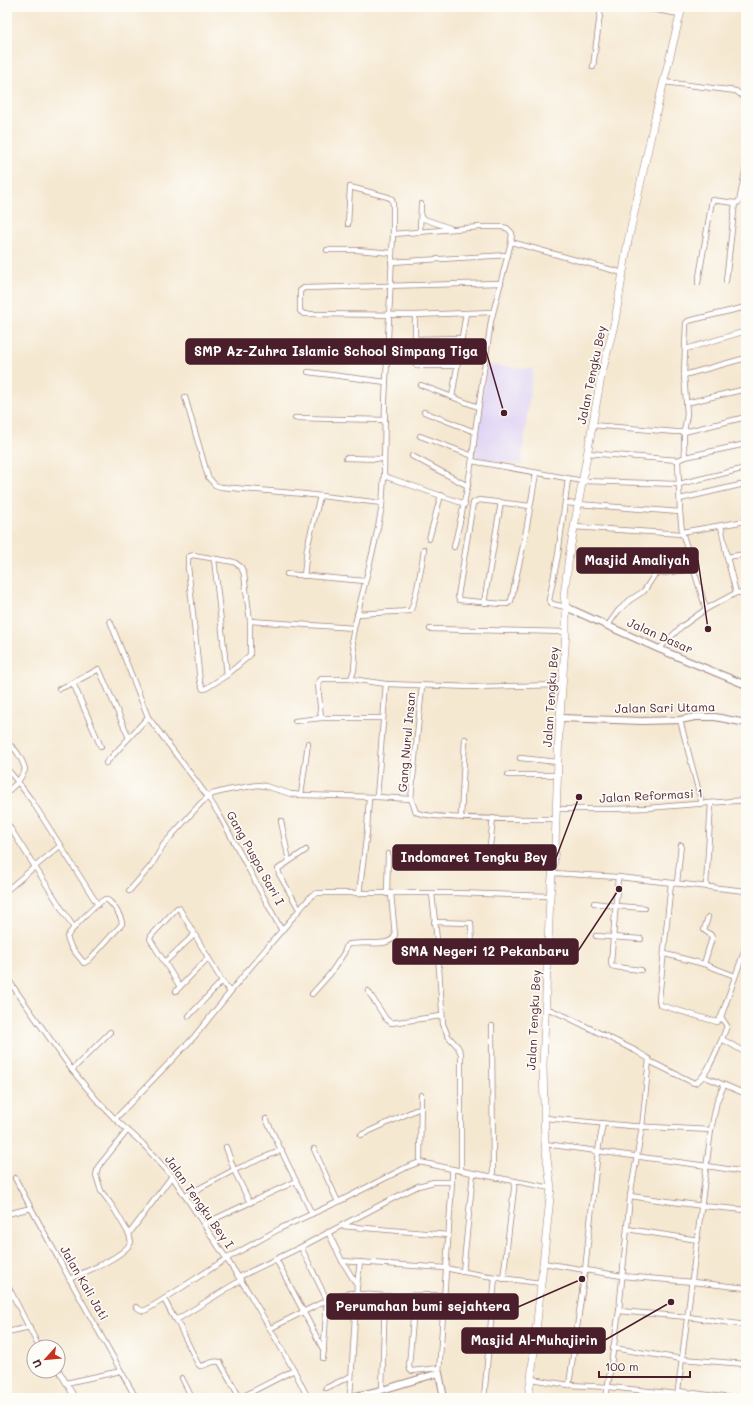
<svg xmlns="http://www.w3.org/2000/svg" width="753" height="1405" font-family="Mali,sans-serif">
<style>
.built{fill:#e0d4f4}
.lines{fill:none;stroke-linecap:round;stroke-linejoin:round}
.minor-casing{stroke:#a0847e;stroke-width:6}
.tertiary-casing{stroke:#a0847e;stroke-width:8}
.secondary-casing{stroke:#a0847e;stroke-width:8}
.minor{stroke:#fff;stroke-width:4.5}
.tertiary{stroke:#fff;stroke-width:6}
.secondary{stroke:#fff;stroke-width:7}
.labels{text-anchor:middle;stroke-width:3.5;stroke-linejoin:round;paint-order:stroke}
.street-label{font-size:12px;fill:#4a1f2b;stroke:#fdfcf7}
.leader{fill:none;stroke:#4a1f2b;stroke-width:1.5}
.callout-dot{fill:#4a1f2b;stroke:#fdfcf7;stroke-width:1.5}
.callout{fill:#4a1f2b;stroke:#4a1f2b;stroke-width:1.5}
.callout-label{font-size:13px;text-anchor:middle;font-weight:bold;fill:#fff}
</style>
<rect width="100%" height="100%" fill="#fdfcf7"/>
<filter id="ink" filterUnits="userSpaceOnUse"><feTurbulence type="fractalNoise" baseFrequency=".025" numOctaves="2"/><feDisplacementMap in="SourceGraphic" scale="8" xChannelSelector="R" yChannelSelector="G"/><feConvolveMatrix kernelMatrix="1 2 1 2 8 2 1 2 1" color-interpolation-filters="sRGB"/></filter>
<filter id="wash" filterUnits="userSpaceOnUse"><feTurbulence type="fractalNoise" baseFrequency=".012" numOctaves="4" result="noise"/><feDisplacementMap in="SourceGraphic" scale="16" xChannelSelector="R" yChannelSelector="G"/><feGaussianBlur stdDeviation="0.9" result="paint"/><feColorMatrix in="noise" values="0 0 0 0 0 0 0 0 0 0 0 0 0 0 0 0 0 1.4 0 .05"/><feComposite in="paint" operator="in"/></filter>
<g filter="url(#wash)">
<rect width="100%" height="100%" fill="#f5e8d1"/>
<path class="built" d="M487,365L533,369L521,465L475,458Z"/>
</g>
<g filter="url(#ink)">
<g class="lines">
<g class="minor-casing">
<g id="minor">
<path d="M639,7L680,14"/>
<path d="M593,67L601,7"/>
<path d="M664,82L736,91L746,99"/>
<path d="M421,218L450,228"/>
<path d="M348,224L350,187L388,197L392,199L393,205V234L385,401L384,476L382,506L375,542L354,628L352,639L355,656L354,670L351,679"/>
<path d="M420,231L421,204"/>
<path d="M393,234L480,227H501L507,228L512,233L511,242L491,321L475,432"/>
<path d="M511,242L623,273"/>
<path d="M327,250H357L392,253"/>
<path d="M391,262L508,255"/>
<path d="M726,281L735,203"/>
<path d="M698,283L712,200L735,203L739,202L746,167"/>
<path d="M493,312L415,315L304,314L300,311V291L304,288L501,283"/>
<path d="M415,315V362L416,365L421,366H457"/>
<path d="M415,339L462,338"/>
<path d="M686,349L746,331"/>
<path d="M308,372L386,382"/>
<path d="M684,375L746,358"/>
<path d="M421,385L478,407"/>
<path d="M185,397L208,477L215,485L221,487L304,494L382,503"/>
<path d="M452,397L466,313"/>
<path d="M686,403L746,389"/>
<path d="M424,412L475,432C472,471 463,509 454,547"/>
<path d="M295,418L385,420"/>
<path d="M592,425L676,432H684L746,417"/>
<path d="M420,436L473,456"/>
<path d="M587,453L678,460L685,457L746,444"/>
<path d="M412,456L468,486"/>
<path d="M685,457L684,446V432L687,414L684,375L686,323L688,321L746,307"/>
<path d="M346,458L384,459"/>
<path d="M472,461L583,481L679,484L746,468"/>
<path d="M384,476L465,504"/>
<path d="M680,499L740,485"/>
<path d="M565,503L680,512"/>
<path d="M530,506L479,500L473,503L458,596L459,600L502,604H507L511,601L525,537L536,473"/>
<path d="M721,526L727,557L736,593"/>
<path d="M574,527L682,534V532L746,521"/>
<path d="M429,539L441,495"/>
<path d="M193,555L234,562L241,567L244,574L250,621V655L227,675L205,689H203L200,682L188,566V557Z"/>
<path d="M727,557L746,554"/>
<path d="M214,559L227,675"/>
<path d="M287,574L365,581"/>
<path d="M304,576L307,548L320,496"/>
<path d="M484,603L501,502"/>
<path d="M566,607L552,604L549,600L558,555L568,479"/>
<path d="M706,609L736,593L746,592"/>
<path d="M357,614L410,611C415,605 423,559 424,549"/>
<path d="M110,621L148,717"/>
<path d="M250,621L354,628"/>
<path d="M608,625L618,611L630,600L644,591L655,574L694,569"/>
<path d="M430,629L566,632"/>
<path d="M659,649L681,627L706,609L682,532L680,512L678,460"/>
<path d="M59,689L73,683"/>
<path d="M321,718L318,683L321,679H351L386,684L472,687L563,685"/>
<path d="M680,720L702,804"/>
<path d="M295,721L321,718H382"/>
<path d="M101,747L73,683L99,669L129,738"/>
<path d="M7,749L11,746C17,750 24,763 25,770L18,782L7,792"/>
<path d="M520,758L558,762"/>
<path d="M106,763L148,717L208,797L220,816L282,931"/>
<path d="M7,769L18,782L32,801L98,905"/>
<path d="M508,775H557"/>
<path d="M301,795L308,743"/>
<path d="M377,797L386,684"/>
<path d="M411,799L422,686"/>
<path d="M556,809H612L647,808L746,800"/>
<path d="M461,817L465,739"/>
<path d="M281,821L289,861"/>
<path d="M7,823L74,928"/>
<path d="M490,846L493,818"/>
<path d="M553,873L618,877L746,891"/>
<path d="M618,877L611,963L612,966L615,967L641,970"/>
<path d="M671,883L659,999L660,1005L717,1022L721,1017L746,946"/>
<path d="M677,883L681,845"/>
<path d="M706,886L711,803"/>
<path d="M7,890L61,845"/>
<path d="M129,891L151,866L164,844L201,803L212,794L228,790L258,785L265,786L291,794L301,795L377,797L411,799L416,812C428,820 534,819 555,819"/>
<path d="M359,894L367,831L369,797"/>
<path d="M387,894L388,854"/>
<path d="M432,894L437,940L443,1024L448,1036L458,1047L461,1054V1171"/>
<path d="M105,899C112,901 122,917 122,924L89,960L84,963L71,947L67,937C72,928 96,904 105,899Z"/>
<path d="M594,903L616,906L645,908"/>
<path d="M299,909L279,874L278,869L306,850"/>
<path d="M434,922L471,923L472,949L476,952L527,958L548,959"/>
<path d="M596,936L641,939"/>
<path d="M665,954L704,964L735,976"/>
<path d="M165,962L194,935"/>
<path d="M704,964L712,938L711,935L704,930L708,917"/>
<path d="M7,978L72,1070L96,1099L115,1119L142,1143L172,1176L251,1296L294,1370L308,1398"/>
<path d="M180,987L150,939L151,936L177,908H179L222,981L230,992"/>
<path d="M176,991L208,958"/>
<path d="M368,991L386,1019L391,1023L441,1016"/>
<path d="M312,994L330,974L344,953L347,945C359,940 391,949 395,935L391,894"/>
<path d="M546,1008L565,1016L636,1051L649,1059L642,1127L630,1196L619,1311L606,1398"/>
<path d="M189,1016L222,981"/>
<path d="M721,1017L727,1026L722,1039"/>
<path d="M492,1026L493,1177"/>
<path d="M649,1061L694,1083C705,1082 717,1049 722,1039L746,1053"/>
<path d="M72,1070L110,1032"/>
<path d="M703,1076L746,1094"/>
<path d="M421,1095L420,1162L452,1169"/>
<path d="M545,1118L631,1126L711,1130"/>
<path d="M115,1119L194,1037L248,970L312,895L318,893H456L550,896"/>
<path d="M266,1119L312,1214"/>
<path d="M127,1131L98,1167L96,1175L101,1191L113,1207L129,1234"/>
<path d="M361,1135L420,1108"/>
<path d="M545,1144L707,1166L746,1172"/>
<path d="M226,1147L234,1170L250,1203"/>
<path d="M314,1149L338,1202"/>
<path d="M15,1178C54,1252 95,1325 136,1398"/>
<path d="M185,1196L234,1170L282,1150"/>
<path d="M630,1196L703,1206L746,1210"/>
<path d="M7,1214L31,1208"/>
<path d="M204,1224L296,1181"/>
<path d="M342,1226L448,1235"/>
<path d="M627,1229L698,1240"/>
<path d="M328,1232L342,1261L357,1285"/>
<path d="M301,1247L327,1300L323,1358"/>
<path d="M276,1259L324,1351"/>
<path d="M342,1261L446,1268C478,1276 509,1279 541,1283"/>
<path d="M543,1263L622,1276L693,1282L746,1288"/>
<path d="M463,1272L473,1173"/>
<path d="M239,1277L301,1247L390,1200L418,1186L434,1182H452"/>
<path d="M69,1279C85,1272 124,1257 131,1242L129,1234L172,1176"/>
<path d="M503,1279L515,1181"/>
<path d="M241,1280L178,1319L174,1318L164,1299L226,1259L281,1228L338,1202L407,1167L420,1162"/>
<path d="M7,1284L39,1347"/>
<path d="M415,1296L409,1366L410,1370L412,1371L439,1368"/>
<path d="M136,1307L143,1311L146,1310L164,1299"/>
<path d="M619,1311L688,1317L746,1325"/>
<path d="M176,1319L198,1364L200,1366C207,1366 213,1359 220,1362L240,1398"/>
<path d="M271,1328L327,1300L348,1293L385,1296L444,1295"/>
<path d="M7,1332L30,1327"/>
<path d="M613,1348L682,1359L746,1364"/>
<path d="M58,1369L75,1398"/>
<path d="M439,1373L452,1182V1169L551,1188"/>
<path d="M182,1378L192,1398"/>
<path d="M531,1379L569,1385L609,1387L677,1394"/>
<path d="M66,1383L121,1371"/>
<path d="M569,1385L585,1270L598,1151L603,1123"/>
<path d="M326,1388L351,1376"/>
<path d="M382,1390L385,1296"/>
<path d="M678,1391L730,1398"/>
<path d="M350,1397L357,1285L360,1262"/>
<path d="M240,1398L294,1370"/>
<path d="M484,1398L495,1277"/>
<path d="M677,1398L711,1130L717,1101L724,1085"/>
<path d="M743,1398L746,1384"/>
</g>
</g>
<g class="tertiary-casing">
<g id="tertiary">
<path d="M566,607L659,649L746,685"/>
<path d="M561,718L642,721L680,720L695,717H715L746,723"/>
<path d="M347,1398L382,1390L439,1373L444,1398"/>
</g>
</g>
<g class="secondary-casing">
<path id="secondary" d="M528,1398L531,1379L551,1188L545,1144L543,1066L550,896L555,848L559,730L566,632V607L564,596L569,556L601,377L615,321L628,241L655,117L682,7"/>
</g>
<use href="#minor" class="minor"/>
<use href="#tertiary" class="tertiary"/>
<use href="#secondary" class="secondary"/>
</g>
</g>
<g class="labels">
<g class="street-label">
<text transform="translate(592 375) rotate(-78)" y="4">Jalan Tengku Bey</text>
<text transform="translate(660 636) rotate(24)" y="4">Jalan Dasar</text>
<text transform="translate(551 697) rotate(-86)" y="4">Jalan Tengku Bey</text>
<text transform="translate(665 708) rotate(-1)" y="4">Jalan Sari Utama</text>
<text transform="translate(407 742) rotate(-85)" y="4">Gang Nurul Insan</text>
<text transform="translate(651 796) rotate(-3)" y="4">Jalan Reformasi 1</text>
<text transform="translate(255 858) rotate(61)" y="4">Gang Puspa Sari I</text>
<text transform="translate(534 1020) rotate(-87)" y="4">Jalan Tengku Bey</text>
<text transform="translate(199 1202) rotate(55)" y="4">Jalan Tengku Bey I</text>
<text transform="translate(84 1283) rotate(60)" y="4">Jalan Kali Jati</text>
</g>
</g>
<path class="leader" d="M504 413L486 351M708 629L698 560M579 797L556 858M619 889L578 951M582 1279L518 1307M671 1302L605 1340"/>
<g class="callout-dot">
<circle cx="504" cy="413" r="4"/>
<circle cx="708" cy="629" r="4"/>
<circle cx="579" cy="797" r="4"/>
<circle cx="619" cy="889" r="4"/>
<circle cx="582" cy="1279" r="4"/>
<circle cx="671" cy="1302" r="4"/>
</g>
<g class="callout">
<rect x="186" y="339" width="300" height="25" rx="4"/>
<rect x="577" y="548" width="121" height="25" rx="4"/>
<rect x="393" y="845" width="163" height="25" rx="4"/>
<rect x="393" y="939" width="185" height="25" rx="4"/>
<rect x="327" y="1294" width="191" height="25" rx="4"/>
<rect x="462" y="1328" width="143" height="25" rx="4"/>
</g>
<g class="callout-label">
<text x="336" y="356">SMP Az-Zuhra Islamic School Simpang Tiga</text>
<text x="637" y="565">Masjid Amaliyah</text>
<text x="474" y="862">Indomaret Tengku Bey</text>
<text x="485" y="956">SMA Negeri 12 Pekanbaru</text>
<text x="423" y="1311">Perumahan bumi sejahtera</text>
<text x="534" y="1345">Masjid Al-Muhajirin</text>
</g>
<rect width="753" height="1405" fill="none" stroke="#fdfcf7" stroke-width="24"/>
<g transform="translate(46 1359) rotate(243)"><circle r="19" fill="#fdfcf7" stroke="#b5a4a5"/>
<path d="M0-3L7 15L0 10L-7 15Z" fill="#c8321e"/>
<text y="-6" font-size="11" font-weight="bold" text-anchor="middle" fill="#4a1f2b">U</text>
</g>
<path d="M599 1371v6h91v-6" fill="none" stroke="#4a1f2b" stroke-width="2"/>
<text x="605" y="1371" font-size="12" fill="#4a1f2b" stroke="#fdfcf7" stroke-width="3" paint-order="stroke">100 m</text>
</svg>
